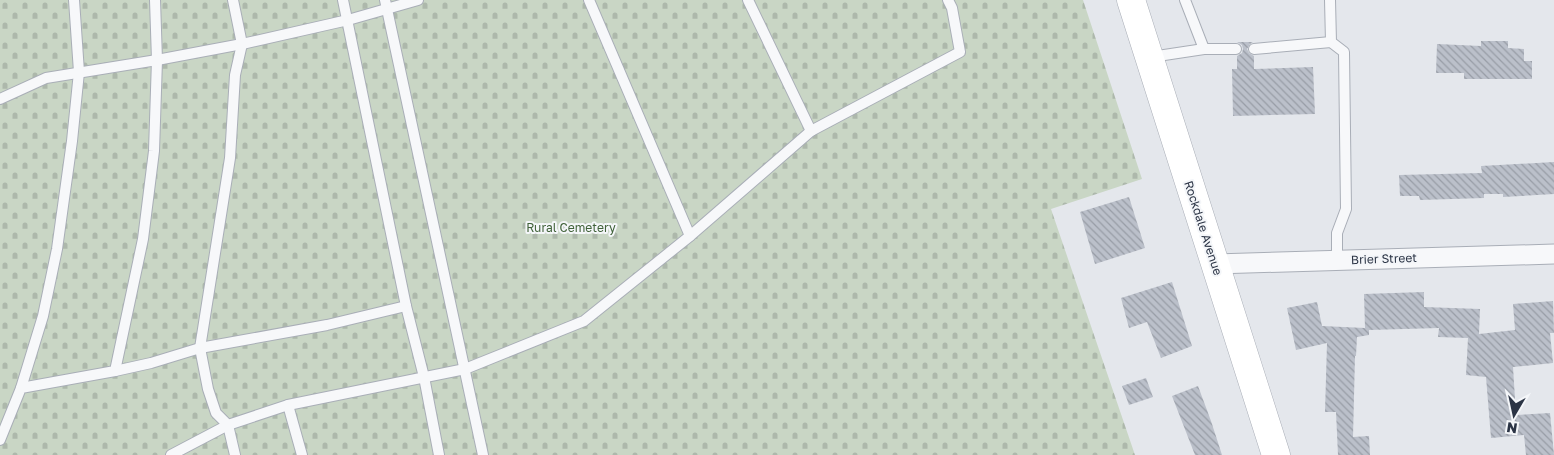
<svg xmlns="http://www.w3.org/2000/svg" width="1554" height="455" font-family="'Golos Text',sans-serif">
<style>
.cemetery{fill:url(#cemetery-stones)}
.building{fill:url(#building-back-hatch)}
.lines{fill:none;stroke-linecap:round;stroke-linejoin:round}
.lane-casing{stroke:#a9aeb7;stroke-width:12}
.street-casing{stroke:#a9aeb7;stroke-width:21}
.secondary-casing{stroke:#a9aeb7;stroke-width:29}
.lane{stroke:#f7f8fa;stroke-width:10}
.street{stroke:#f7f8fa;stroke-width:19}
.secondary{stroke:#fff;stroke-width:28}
.labels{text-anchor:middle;stroke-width:4;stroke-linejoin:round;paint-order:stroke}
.park-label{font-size:12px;fill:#3f6138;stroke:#f4f6f9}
.street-label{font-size:12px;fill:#2b3445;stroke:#f4f6f9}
</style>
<defs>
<pattern id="cemetery-stones" width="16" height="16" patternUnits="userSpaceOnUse" patternTransform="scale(1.25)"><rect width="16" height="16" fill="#c9d6c5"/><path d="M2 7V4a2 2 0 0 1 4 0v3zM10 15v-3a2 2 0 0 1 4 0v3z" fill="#adb8ab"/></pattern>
<pattern id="building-back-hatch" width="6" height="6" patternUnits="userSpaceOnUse" patternTransform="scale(1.25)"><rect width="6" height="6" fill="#bbc0ca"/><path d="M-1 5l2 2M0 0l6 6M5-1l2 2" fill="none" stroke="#989da6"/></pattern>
</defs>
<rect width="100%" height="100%" fill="#e4e7ec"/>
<path class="cemetery" d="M0,0H1083L1142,179L1051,209L1135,455H0Z"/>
<g class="building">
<path d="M1481,41H1508V48L1524,49V61H1532V79H1464V73H1436L1437,44L1481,46Z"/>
<path d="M1237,42H1253L1250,44L1247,49L1249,53L1254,56V69L1313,67L1315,114L1233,116L1232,69H1237V56L1242,53L1243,49L1242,45Z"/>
<path d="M1554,162V194L1503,197V194H1484V198L1420,200L1419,196H1400L1399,175L1482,173L1481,166Z"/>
<path d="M1129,197L1145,248L1095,264L1080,212Z"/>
<path d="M1172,282L1192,346L1161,358L1147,322L1129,328L1121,298Z"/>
<path d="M1424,292V307L1480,309L1479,334L1515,330L1513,304L1553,301L1554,333H1550L1553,363L1513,367L1516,415L1550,413L1554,455H1526L1524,435L1491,438L1486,377L1466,375L1468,338L1438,337L1439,328L1369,330V335L1357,337L1356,356H1355L1353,437L1369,436L1370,455H1338L1336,412H1325L1327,343L1296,350L1287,308L1317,302L1322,326L1365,328L1364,294Z"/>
<path d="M1146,378L1153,397L1129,405L1122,386Z"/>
<path d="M1198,386L1211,421L1222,455H1195L1172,396Z"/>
</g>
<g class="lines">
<g class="lane-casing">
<g id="lane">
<path d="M233,0L242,44L235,75L230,158L200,348L208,389L216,413L228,425L235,455"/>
<path d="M343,0L406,306L424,377L439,455"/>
<path d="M385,0L483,455"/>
<path d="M589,0L690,236"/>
<path d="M748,0L811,131"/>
<path d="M1185,0L1204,49H1236"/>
<path d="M1330,0L1331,42L1344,52L1346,209L1337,233V261"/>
<path d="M1254,49L1331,42"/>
<path d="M1151,57L1204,49"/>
<path d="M0,99L46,78L157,60L242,44L348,20L418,0"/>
<path d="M115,371L151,363L200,348L327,325L406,306"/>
<path d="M21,388L43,316L57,249L72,141L79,72L74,0"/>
<path d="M288,405L302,455"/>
<path d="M0,440L21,388L115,371L143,239L154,151L157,60L155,0"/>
<path d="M171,455L228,425L288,405L465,369L584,321L690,236L811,131L960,52L952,8L948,0"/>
</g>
</g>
<g class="street-casing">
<path id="street" d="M1215,264L1554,254"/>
</g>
<g class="secondary-casing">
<path id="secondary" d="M1131,0L1276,455"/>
</g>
<use href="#lane" class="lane"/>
<use href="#street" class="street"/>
<use href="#secondary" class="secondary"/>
</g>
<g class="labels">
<g class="park-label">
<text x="571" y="232">Rural Cemetery</text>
</g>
<g class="street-label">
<text transform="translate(1203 228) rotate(72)" y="4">Rockdale Avenue</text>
<text transform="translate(1384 259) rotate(-2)" y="4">Brier Street</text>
</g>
</g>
<g transform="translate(1514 415) rotate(189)" stroke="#f4f6f9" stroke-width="4" paint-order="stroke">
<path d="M0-4L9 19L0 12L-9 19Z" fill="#2b3445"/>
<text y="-8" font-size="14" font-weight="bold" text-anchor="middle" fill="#2b3445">N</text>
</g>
</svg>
